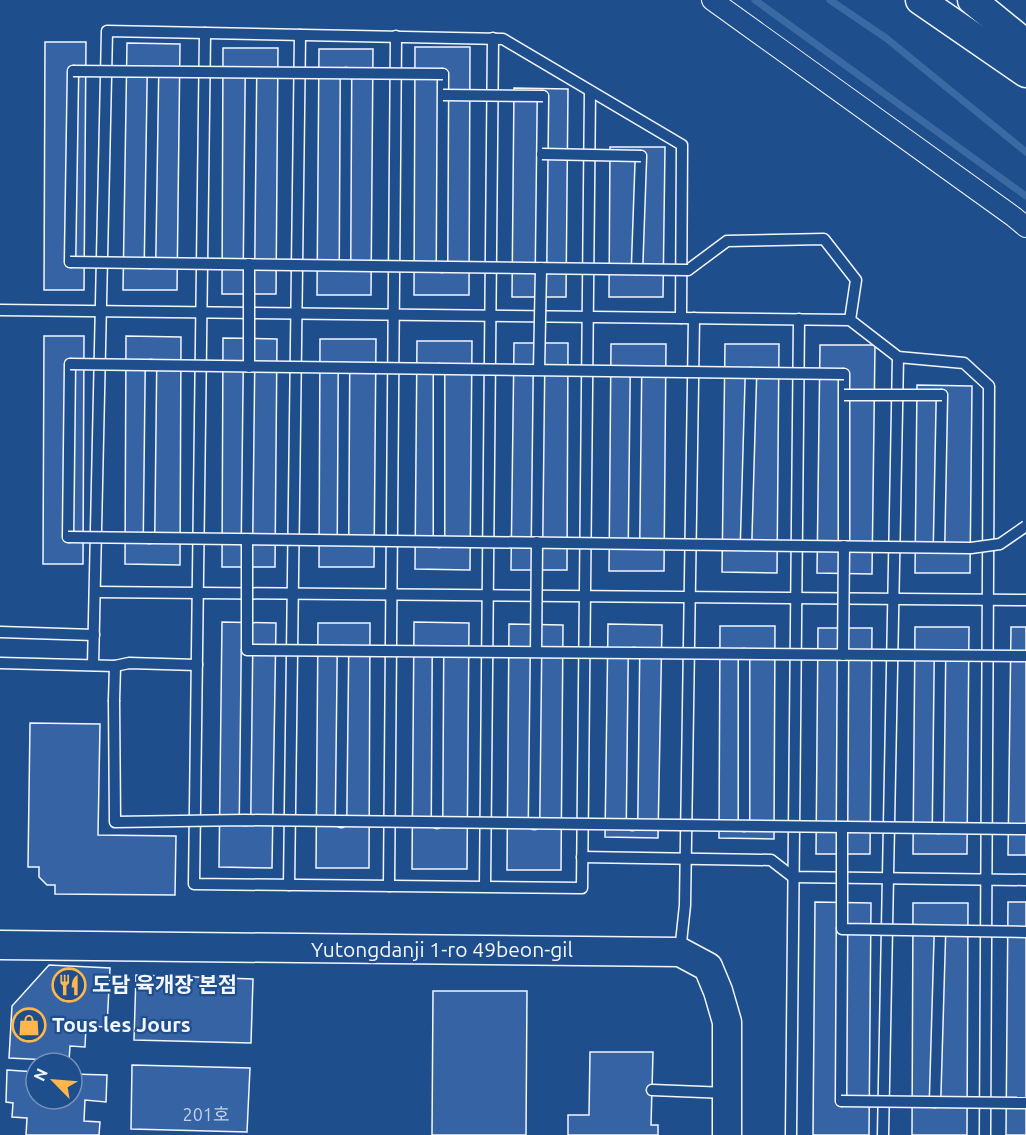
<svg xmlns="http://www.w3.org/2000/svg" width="1026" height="1135" font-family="Ubuntu,'Noto Sans KR',sans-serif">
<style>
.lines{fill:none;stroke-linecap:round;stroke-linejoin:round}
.stream{stroke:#3b69a3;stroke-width:7}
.building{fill:#3563a3;stroke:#f2f6ff;stroke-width:1.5}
.lane-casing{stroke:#f2f6ff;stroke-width:13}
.street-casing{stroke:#f2f6ff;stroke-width:22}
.secondary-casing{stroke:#f2f6ff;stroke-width:31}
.lane{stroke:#1f4e8c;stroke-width:10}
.street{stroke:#1f4e8c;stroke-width:20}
.secondary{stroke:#1f4e8c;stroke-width:28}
.lane-bridge-casing{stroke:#f2f6ff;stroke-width:13;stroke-linecap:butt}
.lane-bridge{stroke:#1f4e8c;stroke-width:10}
.labels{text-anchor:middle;stroke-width:4.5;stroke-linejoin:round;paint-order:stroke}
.number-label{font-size:18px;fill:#c3d1e8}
.street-label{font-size:21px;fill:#f2f6ff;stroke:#1f4e8c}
.poi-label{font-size:21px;font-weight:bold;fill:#f2f6ff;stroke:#1f4e8c;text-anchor:start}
</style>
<rect width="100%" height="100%" fill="#1f4e8c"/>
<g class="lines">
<g class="stream">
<path d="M755,0L1026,196"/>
<path d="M830,0L886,38L1026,152"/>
</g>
</g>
<g class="building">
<path d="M45,42H86L84,290H44Z"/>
<path d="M127,43L180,44L177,290H123Z"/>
<path d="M415,47H470L469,295H414Z"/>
<path d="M223,48H278L276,294H222Z"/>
<path d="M319,49H373L371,295H317Z"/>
<path d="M514,88L568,89L566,297H512Z"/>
<path d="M610,147H665L663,297H609Z"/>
<path d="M44,336H84L83,564H43Z"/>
<path d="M126,336L181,337L180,565L125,564Z"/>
<path d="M223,338L277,339L275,567H222Z"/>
<path d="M320,339H376L374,567H319Z"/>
<path d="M417,341H472L470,570L415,569Z"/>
<path d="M514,343H568L567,570H511Z"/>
<path d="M611,344H666L664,571H609Z"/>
<path d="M725,344H779L777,573L722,572Z"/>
<path d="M820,345H875L872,574L817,573Z"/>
<path d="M917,385L972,386L970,573H915Z"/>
<path d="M222,622L276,623L272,868L219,867Z"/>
<path d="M414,622L469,623L467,869H412Z"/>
<path d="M318,623H370L369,868H316Z"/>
<path d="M509,624L563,625L561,870H507Z"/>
<path d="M608,624L662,625L658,838L605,837Z"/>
<path d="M720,626H775L774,839L719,838Z"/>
<path d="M915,627H969L967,854H913Z"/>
<path d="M1011,627H1026V855H1008Z"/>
<path d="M818,628H872L870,854H816Z"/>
<path d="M30,723L100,724L98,835L176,836L175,895L55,894V885H47L39,877V867H28Z"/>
<path d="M815,902L871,903L869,1135H813Z"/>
<path d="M1008,902H1026V1135H1006Z"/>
<path d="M913,903H968L967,1135H912Z"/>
<path d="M49,965L110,968L107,1027L86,1026L85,1047L70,1046L69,1061L9,1058L12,1006Z"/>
<path d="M136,975L253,979L251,1043L134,1040Z"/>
<path d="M433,991H527L526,1135H432Z"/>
<path d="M590,1052H653L651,1125H658V1135H568V1115H589Z"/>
<path d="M132,1065L250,1068L247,1132L131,1129Z"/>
<path d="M7,1070L36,1072V1099H72V1074L107,1075L106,1102L85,1100L84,1121L100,1122L99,1135H26L27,1118L12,1117L13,1103L6,1102Z"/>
</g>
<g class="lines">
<g class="lane-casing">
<g id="lane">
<path d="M205,33L194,884L582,888L590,91"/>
<path d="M70,262L73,71"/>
<path d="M150,263L153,72"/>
<path d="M249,264L251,73"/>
<path d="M345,265L346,73"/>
<path d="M442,267L443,74"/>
<path d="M541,268L543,96"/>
<path d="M637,269L641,156"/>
<path d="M688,270L727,241L824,239L856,280L850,320"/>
<path d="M0,310L850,320L898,357L964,363L989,386L985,1135"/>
<path d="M68,537L70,364"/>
<path d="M149,538L151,365"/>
<path d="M247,539L249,367"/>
<path d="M343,540L344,368"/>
<path d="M439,542V369"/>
<path d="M537,542L539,370"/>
<path d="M634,543L636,372"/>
<path d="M746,545L751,373"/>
<path d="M844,546V374"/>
<path d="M939,547L942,395"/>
<path d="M95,592L1026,600"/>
<path d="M0,632L94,635"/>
<path d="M0,663L115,666L129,663L197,665"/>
<path d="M93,665L107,31L503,39L682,145L681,318"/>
<path d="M114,700L115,666"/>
<path d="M245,820L247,650"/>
<path d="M341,822L343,651"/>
<path d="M437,823L438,652"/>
<path d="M534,824L536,652"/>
<path d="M632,825L634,653"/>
<path d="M744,826V654"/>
<path d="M842,827L843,655"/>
<path d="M938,828L940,656"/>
<path d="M582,857L771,860L793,877L1026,880"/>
<path d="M289,885L300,35"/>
<path d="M389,886L396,36"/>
<path d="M485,886L493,38"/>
<path d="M680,952L685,905L694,318"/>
<path d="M652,1090L727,1093"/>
<path d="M841,1101L842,929"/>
<path d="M935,1102L940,931"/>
<path d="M791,1135L799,319"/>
<path d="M883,1135L898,357"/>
</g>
</g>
<g class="street-casing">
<path id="street" d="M712,0L1014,217L1026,227"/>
</g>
<g class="secondary-casing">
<g id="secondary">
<path d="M920,0L1026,73"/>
<path d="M972,0L1026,44"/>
<path d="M0,945L680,952L708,967L718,991L727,1022V1135"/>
</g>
</g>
<use href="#lane" class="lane"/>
<use href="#street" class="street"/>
<use href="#secondary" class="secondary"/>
<g class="lane-bridge-casing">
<g id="lane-bridge">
<path d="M73,71L443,74"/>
<path d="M443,95L543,96"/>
<path d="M542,154L641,156"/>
<path d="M70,262L688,270"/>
<path d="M70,364L844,374"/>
<path d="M249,367V264"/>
<path d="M539,370L541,268"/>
<path d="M844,395H942"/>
<path d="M68,537L971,548L1000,544L1026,526"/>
<path d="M247,539V650L1026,656"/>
<path d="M536,652L537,542"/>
<path d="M843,655L844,546"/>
<path d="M114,700L115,822L245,820L1026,829"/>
<path d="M842,827V929L1026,932"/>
<path d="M841,1101L1026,1103"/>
</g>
</g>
<use href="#lane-bridge" class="lane-bridge"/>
</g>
<defs>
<g id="restaurant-ring" transform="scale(1.725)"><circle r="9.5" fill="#1f4e8c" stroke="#ffb74d" stroke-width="1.5"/><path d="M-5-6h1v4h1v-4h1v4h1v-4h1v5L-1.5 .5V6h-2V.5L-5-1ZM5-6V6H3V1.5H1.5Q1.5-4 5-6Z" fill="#ffb74d"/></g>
<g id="shop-ring" transform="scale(1.725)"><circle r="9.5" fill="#1f4e8c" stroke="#ffb74d" stroke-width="1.5"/><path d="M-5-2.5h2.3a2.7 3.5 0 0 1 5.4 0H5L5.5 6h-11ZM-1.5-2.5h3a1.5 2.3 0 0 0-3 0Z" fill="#ffb74d"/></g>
</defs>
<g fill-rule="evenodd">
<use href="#restaurant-ring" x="69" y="985"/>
<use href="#shop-ring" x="29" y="1025"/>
</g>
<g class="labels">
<g class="number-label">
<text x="206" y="1121">201호</text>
</g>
<g class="street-label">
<text x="442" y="957">Yutongdanji 1-ro 49beon-gil</text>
</g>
<g class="poi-label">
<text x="92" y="992">도담 육개장 본점</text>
<text x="52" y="1032">Tous les Jours</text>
</g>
</g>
<g transform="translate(54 1081) rotate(295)"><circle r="28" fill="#1f4e8c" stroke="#7391ba" stroke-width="1.5"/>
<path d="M0-4.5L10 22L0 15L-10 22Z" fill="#ffb74d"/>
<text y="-9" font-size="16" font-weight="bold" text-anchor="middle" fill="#f2f6ff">N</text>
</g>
</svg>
